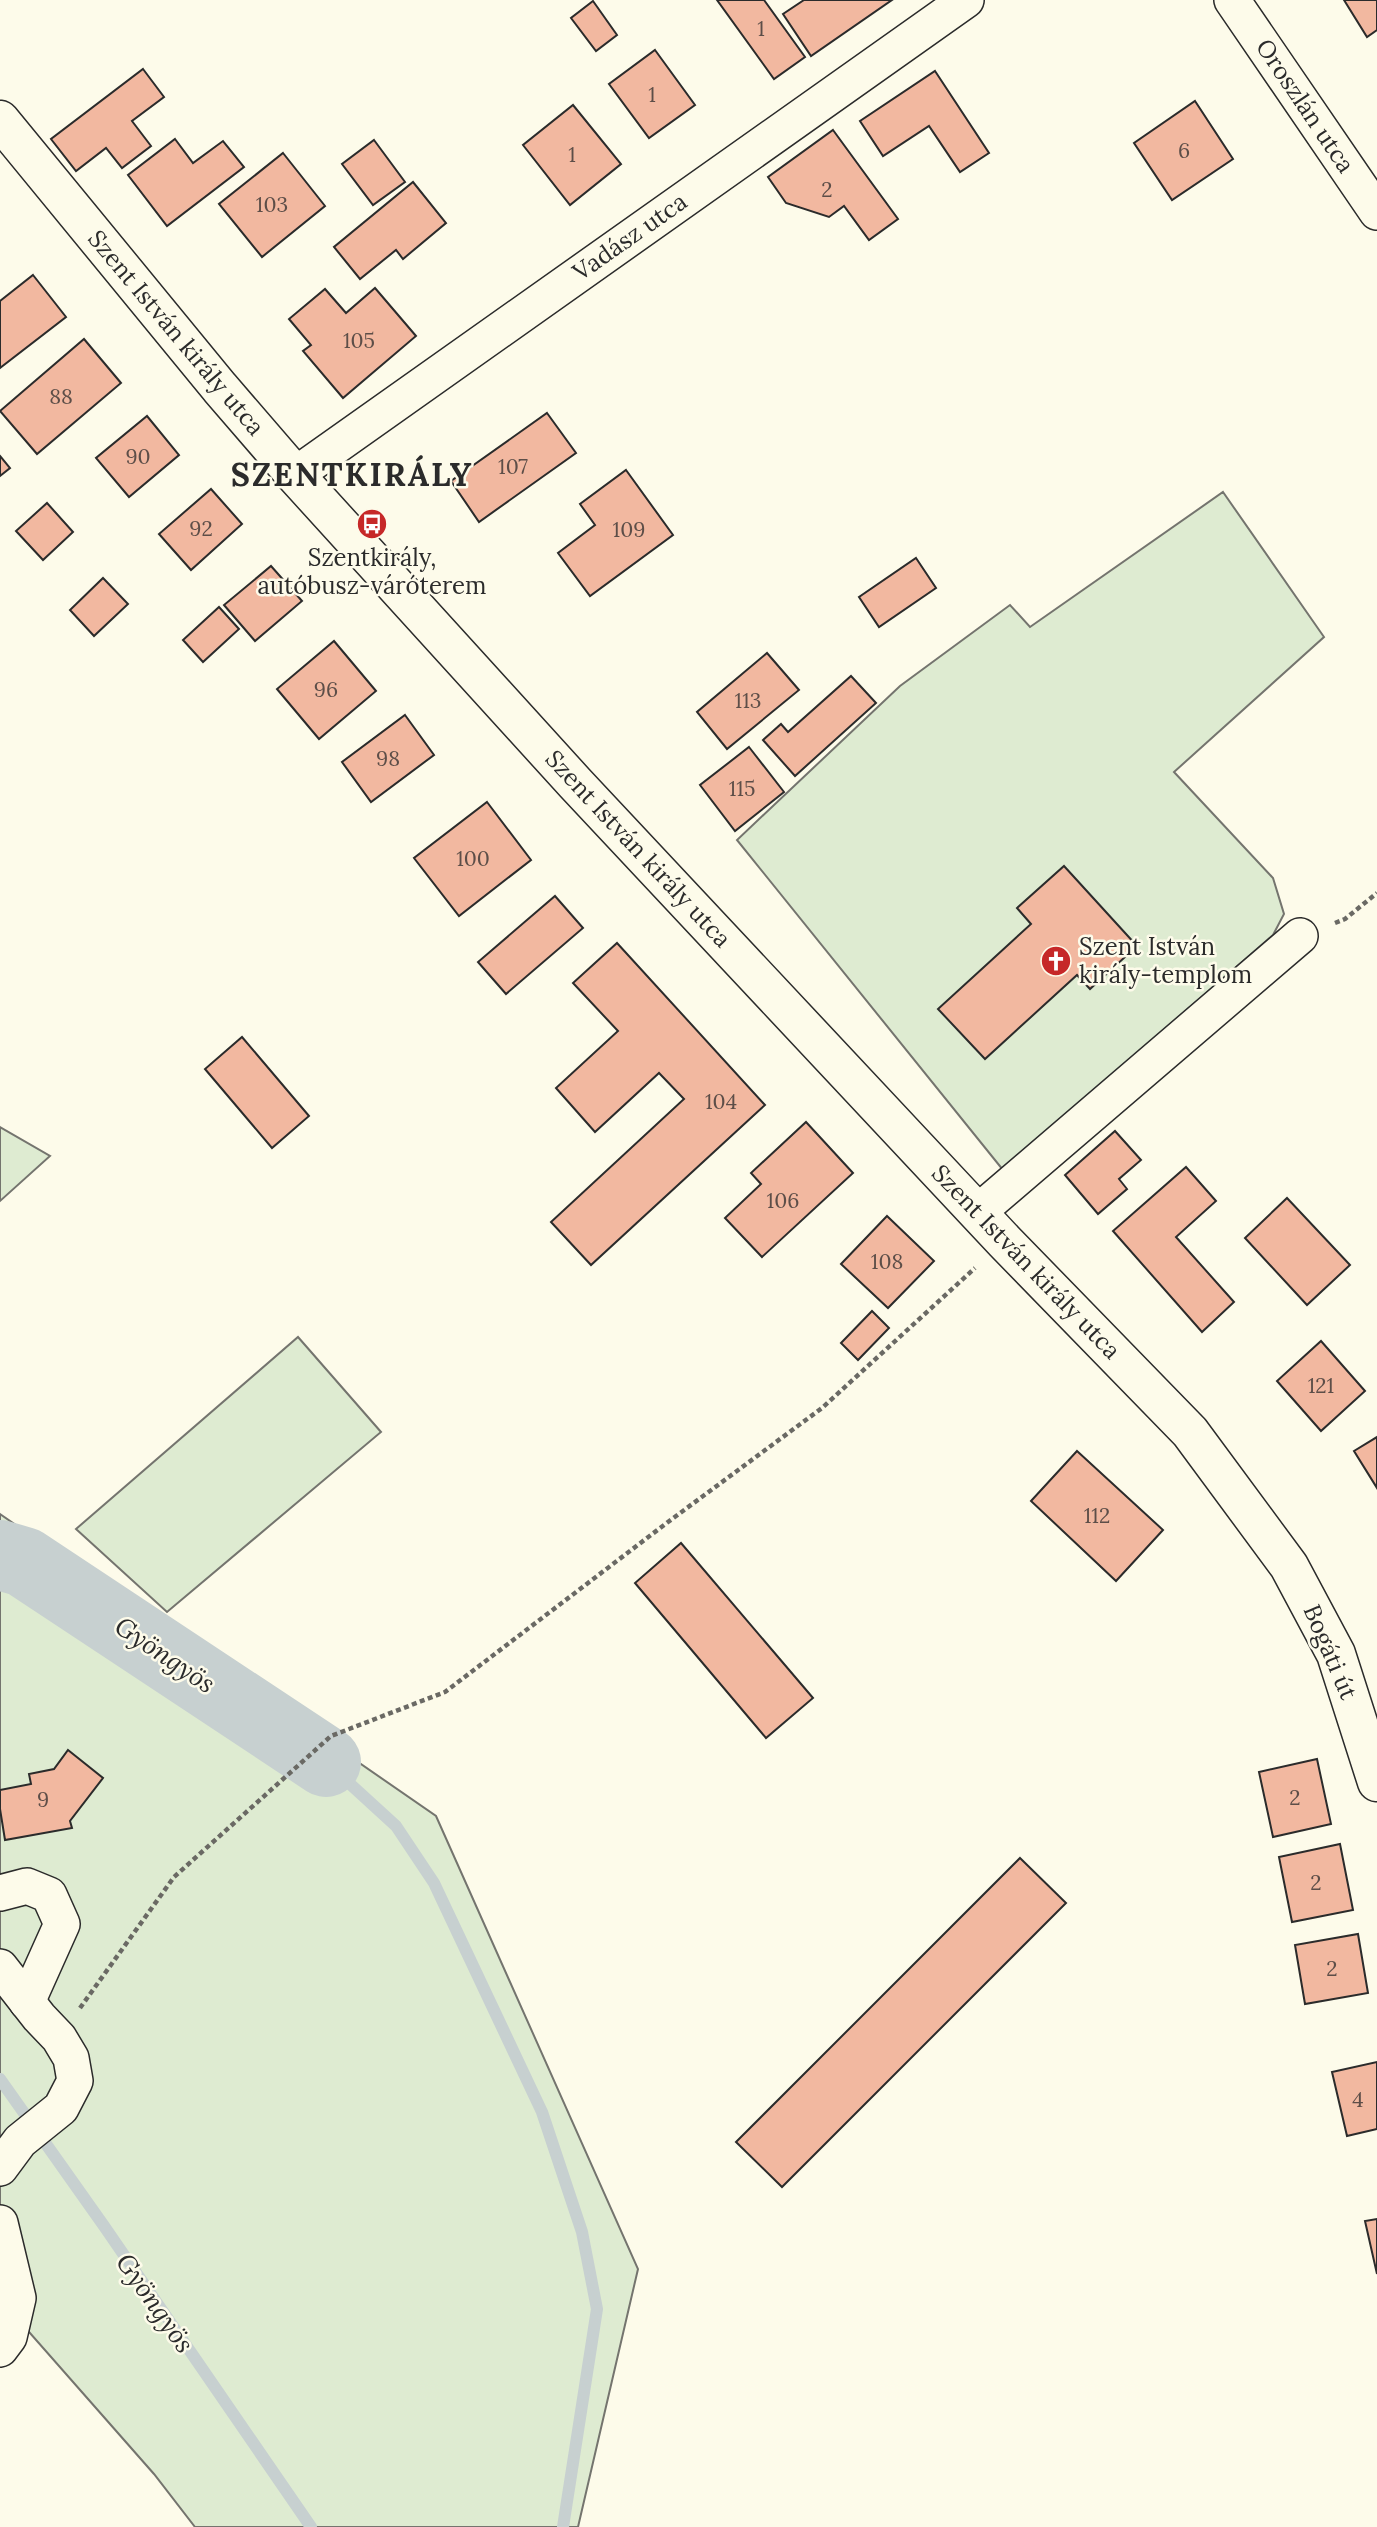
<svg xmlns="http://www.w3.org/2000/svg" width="1377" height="2527" font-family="Lora,serif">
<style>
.green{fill:#deebd1;stroke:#74746e;stroke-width:2}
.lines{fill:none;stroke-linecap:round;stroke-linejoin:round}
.stream{stroke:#c7d0d0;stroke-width:12}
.river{stroke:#c7d0d0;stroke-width:70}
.building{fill:#f2b8a0;stroke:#2b2b2b;stroke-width:2}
.minor-casing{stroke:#2b2b2b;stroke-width:38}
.tertiary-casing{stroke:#2b2b2b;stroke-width:41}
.path{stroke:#6a6964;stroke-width:4.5;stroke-dasharray:5 3.5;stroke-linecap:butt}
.minor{stroke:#fdfbea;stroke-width:35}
.tertiary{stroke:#fdfbea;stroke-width:38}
.labels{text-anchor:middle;stroke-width:5;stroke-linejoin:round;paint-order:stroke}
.number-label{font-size:21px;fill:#5d4e48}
.street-label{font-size:24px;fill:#2b2b2b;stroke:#fdfbea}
.poi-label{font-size:24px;fill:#2b2b2b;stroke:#fdfbea}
.water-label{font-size:26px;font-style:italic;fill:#2b2b2b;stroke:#fdfbea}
.district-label{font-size:32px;font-weight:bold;letter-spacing:2px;fill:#2b2b2b;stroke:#fdfbea}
</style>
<rect width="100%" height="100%" fill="#fdfbea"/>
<g class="green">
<path d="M1223,492L1324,637L1174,772L1273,878L1284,914L1273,935L1003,1170L737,840L900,686L1010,605L1030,627Z"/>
<path d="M0,1127L50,1156L0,1201Z"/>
<path d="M298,1337L381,1432L167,1612L76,1529Z"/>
<path d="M0,1514L436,1816L638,2269L578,2527H195L154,2474L0,2299Z"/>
</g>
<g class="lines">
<g class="stream">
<path d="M326,1762L396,1826L434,1883L542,2112L582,2232L597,2309L563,2527"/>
<path d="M0,2079L104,2226L311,2527"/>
</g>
<path class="river" d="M0,1555L24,1562L326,1762"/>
</g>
<g class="building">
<path d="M717,0H764L805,57L774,79Z"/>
<path d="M804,0H892L811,56L783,14Z"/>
<path d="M1344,0H1377V30L1367,37Z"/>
<path d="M593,1L617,35L596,51L571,18Z"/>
<path d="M655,50L695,105L649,138L609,84Z"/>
<path d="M143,69L164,97L132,121L151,146L122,168L106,148L76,171L51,139Z"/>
<path d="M935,71L989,153L960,172L929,126L883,156L860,121Z"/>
<path d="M1195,101L1233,159L1172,200L1134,143Z"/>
<path d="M573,105L621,164L570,205L523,145Z"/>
<path d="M833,130L898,219L869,240L844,206L829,217L786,203L768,177Z"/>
<path d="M175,139L193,163L223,141L244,167L167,226L128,175Z"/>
<path d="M374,140L405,182L373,205L342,164Z"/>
<path d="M283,153L325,206L262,257L219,204Z"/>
<path d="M413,182L446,223L403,259L396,250L360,279L334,247Z"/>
<path d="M33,275L66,317L0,368V301Z"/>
<path d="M375,288L416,336L343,398L303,351L311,345L289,319L325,289L346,313Z"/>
<path d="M84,339L121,383L37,454L0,411Z"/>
<path d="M547,413L576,453L479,522L451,481Z"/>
<path d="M147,416L179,455L129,497L96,458Z"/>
<path d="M0,456L10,468L0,476Z"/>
<path d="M626,470L673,535L590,596L558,553L595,525L580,504Z"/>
<path d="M211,489L242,524L191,570L159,534Z"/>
<path d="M47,503L73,532L43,560L16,531Z"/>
<path d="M916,558L936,588L879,627L859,597Z"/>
<path d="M271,566L302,601L255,641L224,605Z"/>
<path d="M103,578L128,604L94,636L70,610Z"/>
<path d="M219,607L239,629L203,662L183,640Z"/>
<path d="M334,641L376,691L319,739L277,689Z"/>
<path d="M767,653L799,690L727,749L697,712Z"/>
<path d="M851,676L876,703L795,776L763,740L781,724L788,732Z"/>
<path d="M405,715L434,755L371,802L342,762Z"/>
<path d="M749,747L784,792L735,831L700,785Z"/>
<path d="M487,802L531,860L459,916L414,858Z"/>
<path d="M1064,866L1137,946L1090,989L1077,975L985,1059L938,1009L1031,924L1017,908Z"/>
<path d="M555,896L583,928L506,994L478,962Z"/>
<path d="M617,943L765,1105L591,1265L551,1222L684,1099L659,1073L595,1132L556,1088L618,1031L573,983Z"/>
<path d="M242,1037L309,1116L272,1148L205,1069Z"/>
<path d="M806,1122L853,1173L762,1257L725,1218L761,1184L751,1173Z"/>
<path d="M1115,1131L1141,1160L1119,1179L1127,1189L1098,1214L1065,1175Z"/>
<path d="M1186,1167L1216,1201L1176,1237L1234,1302L1202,1332L1113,1231Z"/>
<path d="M1287,1198L1350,1265L1307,1305L1245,1238Z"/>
<path d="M887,1216L934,1261L888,1308L841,1264Z"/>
<path d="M872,1311L889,1328L858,1360L841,1343Z"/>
<path d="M1321,1341L1365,1391L1321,1431L1277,1381Z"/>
<path d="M1377,1437V1488L1354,1451Z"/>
<path d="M1077,1451L1163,1530L1116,1581L1031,1501Z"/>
<path d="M681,1543L813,1698L766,1738L635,1583Z"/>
<path d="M68,1750L103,1778L70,1821L72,1828L5,1840L0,1809V1790L31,1784L29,1774L54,1769Z"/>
<path d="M1317,1759L1331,1824L1273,1837L1259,1772Z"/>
<path d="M1340,1844L1353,1910L1292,1922L1279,1857Z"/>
<path d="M1020,1858L1066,1903L782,2187L736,2142Z"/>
<path d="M1358,1934L1368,1993L1305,2004L1295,1945Z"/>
<path d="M1377,2062V2129L1347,2136L1332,2072Z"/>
<path d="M1377,2219V2274L1365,2221Z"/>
</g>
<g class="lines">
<g class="minor-casing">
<g id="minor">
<path d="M1232,0L1377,212"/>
<path d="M295,475L966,0"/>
<path d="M978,1212L1300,936"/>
<path d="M0,1893L27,1886L49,1895L62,1924L27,2002"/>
<path d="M0,1967L39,2017L59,2038L71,2058L75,2081L61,2108L20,2141L0,2168"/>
<path d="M0,2223L18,2298L9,2337L0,2349"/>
</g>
</g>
<g class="tertiary-casing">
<path id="tertiary" d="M0,120L220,388L295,475L575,783L1005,1242L1190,1432L1289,1566L1336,1654L1377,1782"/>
</g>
<g class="path">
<path d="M1335,923L1345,919L1377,893"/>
<path d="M80,2008L174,1877L331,1736L445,1692L668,1522L822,1408L975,1268"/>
</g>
<use href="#minor" class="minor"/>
<use href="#tertiary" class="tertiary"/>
</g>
<defs>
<g id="bus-disc" transform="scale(1.575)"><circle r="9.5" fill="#c62828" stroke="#fdfbea"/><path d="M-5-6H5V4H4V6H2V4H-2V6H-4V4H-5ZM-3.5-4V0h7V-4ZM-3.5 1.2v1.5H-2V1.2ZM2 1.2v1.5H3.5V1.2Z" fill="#fff"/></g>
<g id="church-disc" transform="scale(1.575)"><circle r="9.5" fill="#c62828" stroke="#fdfbea"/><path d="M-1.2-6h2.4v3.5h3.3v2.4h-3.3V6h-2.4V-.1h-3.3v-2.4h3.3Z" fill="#fff"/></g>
</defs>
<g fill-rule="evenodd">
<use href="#bus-disc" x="372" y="524"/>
<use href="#church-disc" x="1056" y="961"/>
</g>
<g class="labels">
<g class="number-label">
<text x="761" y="36">1</text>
<text x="652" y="102">1</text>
<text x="1184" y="158">6</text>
<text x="572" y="162">1</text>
<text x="827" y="197">2</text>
<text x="272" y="212">103</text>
<text x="359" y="348">105</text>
<text x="61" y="404">88</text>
<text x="138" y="464">90</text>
<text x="513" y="474">107</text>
<text x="201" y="536">92</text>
<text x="629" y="537">109</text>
<text x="326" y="697">96</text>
<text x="748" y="708">113</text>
<text x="388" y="766">98</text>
<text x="742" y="796">115</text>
<text x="473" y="866">100</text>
<text x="721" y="1109">104</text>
<text x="783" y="1208">106</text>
<text x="887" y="1269">108</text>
<text x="1321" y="1393">121</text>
<text x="1097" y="1523">112</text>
<text x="1295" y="1805">2</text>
<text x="43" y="1807">9</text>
<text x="1316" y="1890">2</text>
<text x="1332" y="1976">2</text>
<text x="1358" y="2107">4</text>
</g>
<g class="street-label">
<text transform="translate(1305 106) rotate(56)" y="8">Oroszlán utca</text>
<text transform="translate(630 237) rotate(-35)" y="8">Vadász utca</text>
<text transform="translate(176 333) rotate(50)" y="8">Szent István király utca</text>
<text transform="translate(638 849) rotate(47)" y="8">Szent István király utca</text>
<text transform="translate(1026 1262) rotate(46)" y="8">Szent István király utca</text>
<text transform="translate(1330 1652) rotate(67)" y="8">Bogáti út</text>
</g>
<g class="poi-label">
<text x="372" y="566">Szentkirály,<tspan x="372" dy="28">autóbusz-váróterem</tspan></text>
<text x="1079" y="955" text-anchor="start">Szent István<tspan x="1079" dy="28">király-templom</tspan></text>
</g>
<g class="water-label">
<text transform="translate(165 1655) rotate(34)" y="9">Gyöngyös</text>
<text transform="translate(155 2303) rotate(55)" y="9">Gyöngyös</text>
</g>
<g class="district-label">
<text x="352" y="486">SZENTKIRÁLY</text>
</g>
</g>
</svg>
